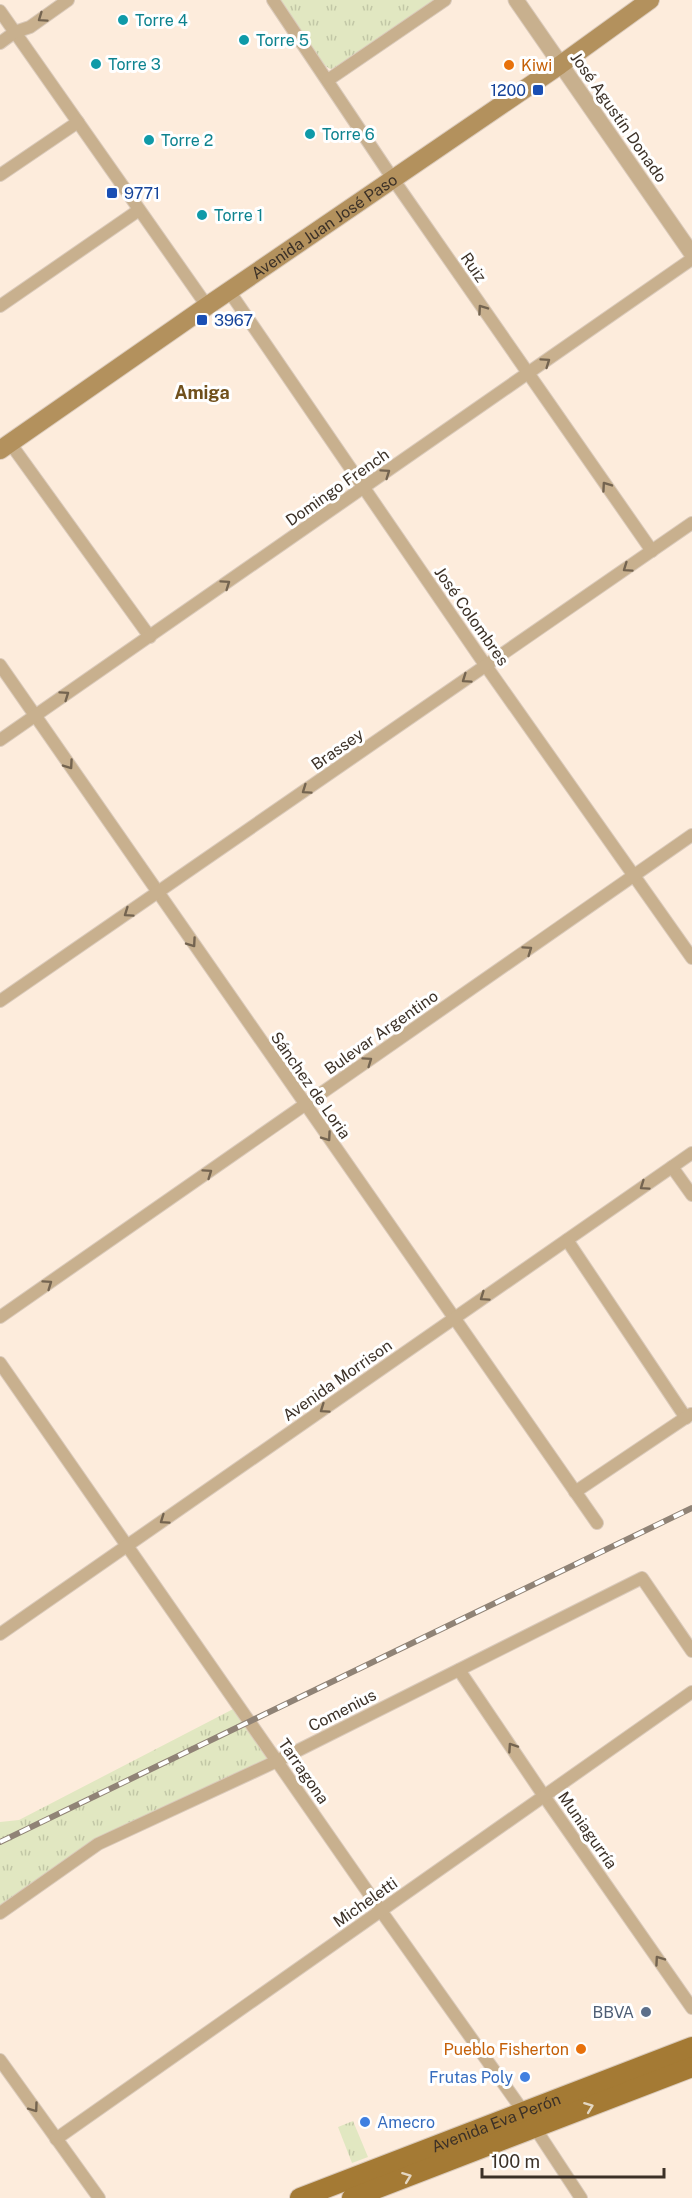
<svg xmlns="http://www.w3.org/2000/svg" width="692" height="2198" font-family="'Public Sans',sans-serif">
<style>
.grass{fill:url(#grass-tufts)}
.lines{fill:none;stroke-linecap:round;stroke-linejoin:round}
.minor-casing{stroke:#dacabb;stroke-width:14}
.tertiary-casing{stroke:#dacabb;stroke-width:17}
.secondary-casing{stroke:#dacabb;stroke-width:20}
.primary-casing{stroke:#dacabb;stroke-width:22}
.minor{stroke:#c8b08e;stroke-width:12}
.tertiary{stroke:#c8b08e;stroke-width:15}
.secondary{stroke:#b3915d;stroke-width:18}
.primary{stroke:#a47a34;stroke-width:20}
.rail-casing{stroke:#908376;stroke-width:6}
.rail{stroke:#fff;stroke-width:4;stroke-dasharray:11;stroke-linecap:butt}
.oneway{stroke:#746450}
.oneway2{stroke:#e4d7c2}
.culture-dot{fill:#0f9aa8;stroke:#fff;stroke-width:2}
.food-dot{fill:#e8710a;stroke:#fff;stroke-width:2}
.transit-dot{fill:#1a4fb4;stroke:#fff;stroke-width:2}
.service-dot{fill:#5c6f8a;stroke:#fff;stroke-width:2}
.shop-dot{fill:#3f7fe0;stroke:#fff;stroke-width:2}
.labels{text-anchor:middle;stroke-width:6;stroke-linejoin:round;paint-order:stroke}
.culture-label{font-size:16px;fill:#0d838f;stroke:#fff;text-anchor:start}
.food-label{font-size:16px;fill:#c56008;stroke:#fff;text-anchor:start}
.transit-label{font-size:16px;fill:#164399;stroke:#fff;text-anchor:start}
.street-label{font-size:16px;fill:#3c3127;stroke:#fff}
.service-label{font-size:16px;fill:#4e5e75;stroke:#fff;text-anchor:end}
.shop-label{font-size:16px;fill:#366cbe;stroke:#fff;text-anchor:end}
.neighbourhood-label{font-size:18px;font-weight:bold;fill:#70501c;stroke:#fff}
</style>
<defs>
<pattern id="grass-tufts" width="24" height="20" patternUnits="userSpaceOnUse" patternTransform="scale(1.5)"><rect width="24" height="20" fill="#e1e7c1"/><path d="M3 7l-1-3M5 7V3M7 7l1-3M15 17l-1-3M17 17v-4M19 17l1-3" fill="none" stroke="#c2c7a6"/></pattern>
</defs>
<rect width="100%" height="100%" fill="#fdecdc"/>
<g class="grass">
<path d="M278,0H437L342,66L330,69L319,61Z"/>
<path d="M239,1706L277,1761L98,1844L0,1913V1822L19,1820Z"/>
<path d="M353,2121L368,2157L352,2163L338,2127Z"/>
</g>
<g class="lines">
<g class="minor-casing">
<g id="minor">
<path d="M273,0L393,179L652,551"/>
<path d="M0,11L207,306"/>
<path d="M0,43L15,32L30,27L68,0"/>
<path d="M328,80L445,0"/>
<path d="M0,175L78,122"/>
<path d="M229,291L486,666L692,958"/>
<path d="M0,306L139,210"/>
<path d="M10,443L150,637"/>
<path d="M0,665L597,1523"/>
<path d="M0,740L692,259"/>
<path d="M0,1001L692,523"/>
<path d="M672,1167L692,1195"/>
<path d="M567,1240L686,1418"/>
<path d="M0,1317L692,835"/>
<path d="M0,1363L381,1911L535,2128L581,2198"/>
<path d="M575,1492L691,1414"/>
<path d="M0,1634L692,1153"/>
<path d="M459,1670L544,1796L692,2008"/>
<path d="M0,1913L98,1844L277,1761L642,1578L692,1651"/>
<path d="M0,2060L99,2198"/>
<path d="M56,2139L692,1692"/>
</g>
</g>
<g class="tertiary-casing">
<path id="tertiary" d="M516,0L692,254"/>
</g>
<g class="secondary-casing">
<g id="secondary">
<path id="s1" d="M0,450L207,306L560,65L650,0"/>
</g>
</g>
<g class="primary-casing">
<g id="primary">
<path id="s2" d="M300,2198L692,2047"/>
<path d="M352,2198L692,2067"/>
</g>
</g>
<use href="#minor" class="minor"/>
<use href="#tertiary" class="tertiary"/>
<use href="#secondary" class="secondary"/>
<use href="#primary" class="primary"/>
<g class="rail-casing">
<path id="rail" d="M0,1842L692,1508"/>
</g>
<use href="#rail" class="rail"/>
</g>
<defs><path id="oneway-chevron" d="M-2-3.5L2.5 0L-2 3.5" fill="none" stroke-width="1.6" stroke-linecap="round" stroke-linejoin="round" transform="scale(1.5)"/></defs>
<g class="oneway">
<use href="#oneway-chevron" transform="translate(42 18) rotate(145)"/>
<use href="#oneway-chevron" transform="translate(482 309) rotate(-125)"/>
<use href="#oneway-chevron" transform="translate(546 362) rotate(-35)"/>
<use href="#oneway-chevron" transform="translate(386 473) rotate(-35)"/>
<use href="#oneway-chevron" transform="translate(606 486) rotate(-125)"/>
<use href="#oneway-chevron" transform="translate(627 568) rotate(145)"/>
<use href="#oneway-chevron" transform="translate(226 584) rotate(-35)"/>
<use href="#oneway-chevron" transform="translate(466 679) rotate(145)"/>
<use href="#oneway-chevron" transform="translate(65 695) rotate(-35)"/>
<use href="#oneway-chevron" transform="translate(69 765) rotate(55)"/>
<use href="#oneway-chevron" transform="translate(306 790) rotate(145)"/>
<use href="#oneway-chevron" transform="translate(128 913) rotate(145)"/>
<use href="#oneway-chevron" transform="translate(192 943) rotate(55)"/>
<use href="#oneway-chevron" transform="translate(528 950) rotate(-35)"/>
<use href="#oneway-chevron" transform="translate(368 1061) rotate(-35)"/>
<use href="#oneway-chevron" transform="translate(327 1137) rotate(55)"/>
<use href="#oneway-chevron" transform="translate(208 1173) rotate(-35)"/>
<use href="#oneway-chevron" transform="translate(644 1186) rotate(145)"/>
<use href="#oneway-chevron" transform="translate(48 1284) rotate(-35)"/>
<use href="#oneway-chevron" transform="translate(484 1297) rotate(145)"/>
<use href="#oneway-chevron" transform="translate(324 1409) rotate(145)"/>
<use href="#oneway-chevron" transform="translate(164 1520) rotate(145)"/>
<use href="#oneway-chevron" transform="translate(512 1747) rotate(-124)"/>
<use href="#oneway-chevron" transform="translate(659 1960) rotate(-125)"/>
<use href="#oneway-chevron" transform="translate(34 2108) rotate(54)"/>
</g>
<g class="oneway2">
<use href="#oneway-chevron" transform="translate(589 2107) rotate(-21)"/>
<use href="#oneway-chevron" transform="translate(407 2177) rotate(-21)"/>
</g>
<g class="culture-dot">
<circle cx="123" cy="20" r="6"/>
<circle cx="244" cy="40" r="6"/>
<circle cx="96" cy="64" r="6"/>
<circle cx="310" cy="134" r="6"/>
<circle cx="149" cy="140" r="6"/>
<circle cx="202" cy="215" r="6"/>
</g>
<g class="food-dot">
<circle cx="509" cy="65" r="6"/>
<circle cx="581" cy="2049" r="6"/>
</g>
<g class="transit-dot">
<rect x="532" y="84" width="12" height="12" rx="3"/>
<rect x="106" y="187" width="12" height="12" rx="3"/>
<rect x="196" y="314" width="12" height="12" rx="3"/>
</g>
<circle class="service-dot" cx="646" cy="2012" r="6"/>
<g class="shop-dot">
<circle cx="525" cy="2077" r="6"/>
<circle cx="365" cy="2122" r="6"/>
</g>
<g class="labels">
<g class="culture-label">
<text x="135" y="26">Torre 4</text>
<text x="256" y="46">Torre 5</text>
<text x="108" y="70">Torre 3</text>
<text x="322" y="140">Torre 6</text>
<text x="161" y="146">Torre 2</text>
<text x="214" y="221">Torre 1</text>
</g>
<g class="food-label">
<text x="521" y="71">Kiwi</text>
<text x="569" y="2055" text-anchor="end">Pueblo Fisherton</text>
</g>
<g class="transit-label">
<text x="526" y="96" text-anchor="end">1200</text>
<text x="124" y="199">9771</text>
<text x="214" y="326">3967</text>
</g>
<g class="street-label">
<text transform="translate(619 117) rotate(55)" y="6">José Agustín Donado</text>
<text dy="6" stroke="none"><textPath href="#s1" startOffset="394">Avenida Juan José Paso</textPath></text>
<text transform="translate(474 267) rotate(55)" y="6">Ruiz</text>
<text transform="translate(337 487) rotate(-35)" y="6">Domingo French</text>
<text transform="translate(472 616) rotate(55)" y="6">José Colombres</text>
<text transform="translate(337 749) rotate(-35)" y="6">Brassey</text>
<text transform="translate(381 1032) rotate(-35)" y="6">Bulevar Argentino</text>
<text transform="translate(311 1085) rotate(55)" y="6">Sánchez de Loria</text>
<text transform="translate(337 1380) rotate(-35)" y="6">Avenida Morrison</text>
<text transform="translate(342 1710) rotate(-27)" y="6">Comenius</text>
<text transform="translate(304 1771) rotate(55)" y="6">Tarragona</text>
<text transform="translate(588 1830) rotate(55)" y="6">Muniagurría</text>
<text transform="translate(365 1902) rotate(-35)" y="6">Micheletti</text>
<text dy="6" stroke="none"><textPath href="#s2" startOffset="210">Avenida Eva Perón</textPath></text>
</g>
<g class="service-label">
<text x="634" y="2018">BBVA</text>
</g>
<g class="shop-label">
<text x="513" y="2083">Frutas Poly</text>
<text x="377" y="2128" text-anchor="start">Amecro</text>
</g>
<g class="neighbourhood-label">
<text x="202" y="399">Amiga</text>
</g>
</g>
<path d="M482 2168v9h182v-9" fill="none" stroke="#3c3127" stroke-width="3"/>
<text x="491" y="2168" font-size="18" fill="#3c3127" stroke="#ffffff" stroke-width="4.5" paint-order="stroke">100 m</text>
</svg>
